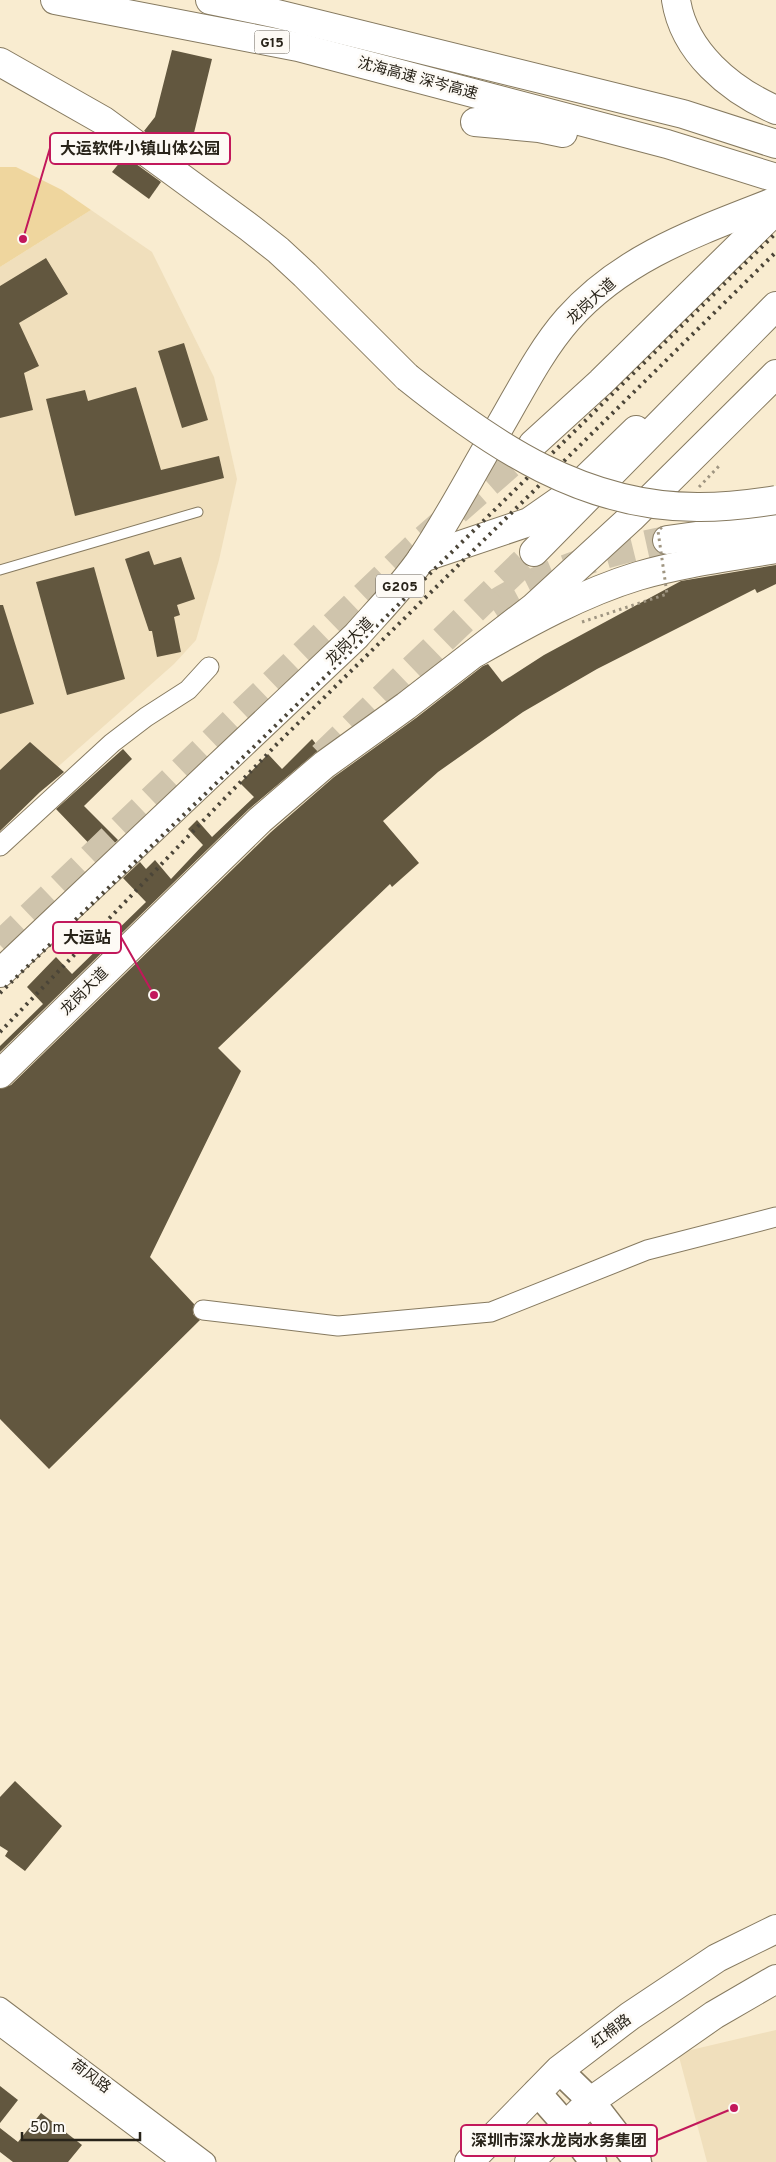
<svg xmlns="http://www.w3.org/2000/svg" width="776" height="2162" font-family="Overpass,'Noto Sans SC',sans-serif">
<style>
.built{fill:#f0dfbc}
.green{fill:#efd69e}
.building{fill:#62573f}
.lines{fill:none;stroke-linecap:round;stroke-linejoin:round}
.trunk-tunnel{stroke:#cfc4ac;stroke-width:28;stroke-dasharray:28 14;stroke-linecap:butt}
.service-casing{stroke:#867a60;stroke-width:11}
.minor-casing{stroke:#867a60;stroke-width:21}
.secondary-casing{stroke:#867a60;stroke-width:29}
.primary-casing{stroke:#867a60;stroke-width:30}
.trunk-casing{stroke:#867a60;stroke-width:30}
.motorway-casing{stroke:#867a60;stroke-width:30}
.service{stroke:#fff;stroke-width:9}
.minor{stroke:#fff;stroke-width:19}
.secondary{stroke:#fff;stroke-width:26}
.primary{stroke:#fff;stroke-width:28}
.trunk{stroke:#fff;stroke-width:28}
.motorway{stroke:#fff;stroke-width:28}
.rail{stroke:#4b4538;stroke-width:4;stroke-dasharray:2.5 5;stroke-linecap:butt}
.motorway-bridge-casing{stroke:#867a60;stroke-width:30;stroke-linecap:butt}
.path-bridge{stroke:#9f9581;stroke-width:3;stroke-dasharray:2.5 4;stroke-linecap:butt}
.motorway-bridge{stroke:#fff;stroke-width:28}
.labels{text-anchor:middle;stroke-width:5;stroke-linejoin:round;paint-order:stroke}
.shield{fill:#fdfaf5;stroke:#69645c;stroke-width:1}
.shield-label{font-size:14px;font-weight:bold;fill:#29241a}
.street-label{font-size:15px;fill:#29241a;stroke:#fdfaf5}
.leader{fill:none;stroke:#c2185b;stroke-width:2}
.callout-dot{fill:#c2185b;stroke:#fdfaf5;stroke-width:2}
.callout{fill:#fdfaf5;stroke:#c2185b;stroke-width:2}
.callout-label{font-size:16px;text-anchor:middle;font-weight:bold;fill:#29241a}
</style>
<rect width="100%" height="100%" fill="#f9ecd0"/>
<g class="built">
<path d="M91,210L152,252L214,377L237,479L219,560L196,640L174,664L0,818V267Z"/>
<path d="M776,2030V2162H707L678,2053Z"/>
</g>
<path class="green" d="M0,167H16L62,190L91,210L0,267Z"/>
<g class="building">
<path d="M172,50L212,59L192,141L180,157L144,131L155,117Z"/>
<path d="M125,156L161,182L149,199L112,172Z"/>
<path d="M46,258L68,294L19,323L39,366L24,373L33,410L0,418V286Z"/>
<path d="M184,343L208,420L182,428L158,351Z"/>
<path d="M136,387L161,470L219,456L224,478L75,516L46,399L85,390L88,401Z"/>
<path d="M149,551L154,565L181,557L195,599L177,605L180,615L174,617L181,652L157,657L152,631H149L125,559Z"/>
<path d="M776,565V584L757,593L755,589L597,669L523,712L438,772L383,821L419,863L392,887L390,884L218,1048L241,1071L150,1257L194,1304L193,1314L200,1320L49,1469L0,1419V1089L11,1085L271,832L334,777L416,718L483,666L488,664L502,682L544,655L681,581Z"/>
<path d="M94,567L125,679L67,695L36,582Z"/>
<path d="M0,605H3L34,704L0,714Z"/>
<path d="M312,739L320,749L249,809L0,1052V1046L43,1004L27,987L56,957L72,974L146,902L123,878L140,862L146,869L155,860L171,879L203,845L188,829L197,820L212,837L254,797L240,783L268,754L282,769Z"/>
<path d="M30,742L64,772L40,792L0,831V770Z"/>
<path d="M123,749L132,759L84,806L118,840L101,856L56,809Z"/>
<path d="M15,1781L62,1826L25,1871L5,1856L8,1851L0,1846V1797Z"/>
<path d="M0,2086L18,2100L0,2123Z"/>
<path d="M41,2113L82,2145L68,2162H13L0,2152V2128L18,2142Z"/>
</g>
<g class="lines">
<g class="trunk-tunnel">
<path d="M491,606C543,573 606,551 667,540"/>
<path d="M322,756L534,552"/>
<path d="M0,945L413,549L533,444"/>
</g>
<g class="service-casing">
<path id="service" d="M0,570L198,512"/>
</g>
<g class="minor-casing">
<g id="minor">
<path d="M0,846L112,743L146,717L188,690L209,667"/>
<path d="M203,1310L338,1326L491,1312L647,1250L776,1217"/>
<path d="M0,2007L206,2162"/>
<path d="M0,2026L182,2162"/>
</g>
</g>
<g class="secondary-casing">
<g id="secondary">
<path d="M559,2070L591,2101L638,2162"/>
<path d="M537,2092L566,2125L593,2162"/>
</g>
</g>
<g class="primary-casing">
<g id="primary">
<path d="M422,558L529,522L572,492L636,430"/>
<path d="M0,973L356,636C378,611 403,586 422,558C449,518 472,473 497,431C519,394 539,352 568,319C624,256 700,231 776,201"/>
<path d="M0,1074L260,820L324,765L406,706L534,607L631,518L776,374"/>
<path d="M469,2162L559,2070L630,2016L717,1958L776,1929"/>
<path d="M529,2162L591,2101L714,2015L776,1979"/>
</g>
</g>
<g class="trunk-casing">
<g id="trunk">
<path d="M533,444L601,382L776,210"/>
<path d="M667,540L776,525"/>
<path d="M534,552L776,306"/>
</g>
</g>
<g class="motorway-casing">
<g id="motorway">
<path d="M55,0L298,47L667,144L776,178"/>
<path d="M210,0L273,13L683,114L776,144"/>
<path d="M676,0C684,52 730,90 776,110"/>
<path d="M0,62L104,121L250,228L278,250L305,275L407,377"/>
<path d="M475,122L539,128L563,133"/>
<path d="M477,652C528,623 582,593 638,576C683,563 730,557 776,549"/>
</g>
</g>
<use href="#service" class="service"/>
<use href="#minor" class="minor"/>
<use href="#secondary" class="secondary"/>
<use href="#primary" class="primary"/>
<use href="#trunk" class="trunk"/>
<use href="#motorway" class="motorway"/>
<g class="rail">
<path d="M0,993L266,735L776,233"/>
<path d="M0,1032L277,744L776,252"/>
</g>
<g class="motorway-bridge-casing">
<path id="motorway-bridge" d="M407,377C493,446 585,508 700,507C726,507 751,504 776,500"/>
</g>
<g class="path-bridge">
<path d="M699,487L720,465"/>
<path d="M582,622L667,594L658,531L663,526"/>
</g>
<use href="#motorway-bridge" class="motorway-bridge"/>
</g>
<g class="labels">
<g class="shield">
<rect x="254.5" y="30.5" width="35" height="23" rx="4"/>
<rect x="376" y="574.5" width="48" height="23" rx="4"/>
</g>
<g class="shield-label">
<text x="272" y="47">G15</text>
<text x="400" y="591">G205</text>
</g>
<g class="street-label">
<text transform="translate(418 78) rotate(15)" y="5">沈海高速 深岑高速</text>
<text transform="translate(591 301) rotate(-42)" y="5">龙岗大道</text>
<text transform="translate(349 641) rotate(-45)" y="5">龙岗大道</text>
<text transform="translate(84 991) rotate(-45)" y="5">龙岗大道</text>
<text transform="translate(611 2031) rotate(-37)" y="5">红棉路</text>
<text transform="translate(91 2076) rotate(37)" y="5">荷风路</text>
</g>
</g>
<path class="leader" d="M23 239L50 148M154 995L121 937M734 2108L657 2140"/>
<g class="callout-dot">
<circle cx="23" cy="239" r="5"/>
<circle cx="154" cy="995" r="5"/>
<circle cx="734" cy="2108" r="5"/>
</g>
<g class="callout">
<rect x="50" y="133" width="180" height="31" rx="5"/>
<rect x="53" y="922" width="68" height="31" rx="5"/>
<rect x="461" y="2125" width="196" height="31" rx="5"/>
</g>
<g class="callout-label">
<text x="140" y="154">大运软件小镇山体公园</text>
<text x="87" y="943">大运站</text>
<text x="559" y="2146">深圳市深水龙岗水务集团</text>
</g>
<path d="M22 2132v8h118v-8" fill="none" stroke="#29241a" stroke-width="2.5"/>
<text x="30" y="2132" font-size="15" fill="#29241a" stroke="#fdfaf5" stroke-width="4" paint-order="stroke">50 m</text>
</svg>
